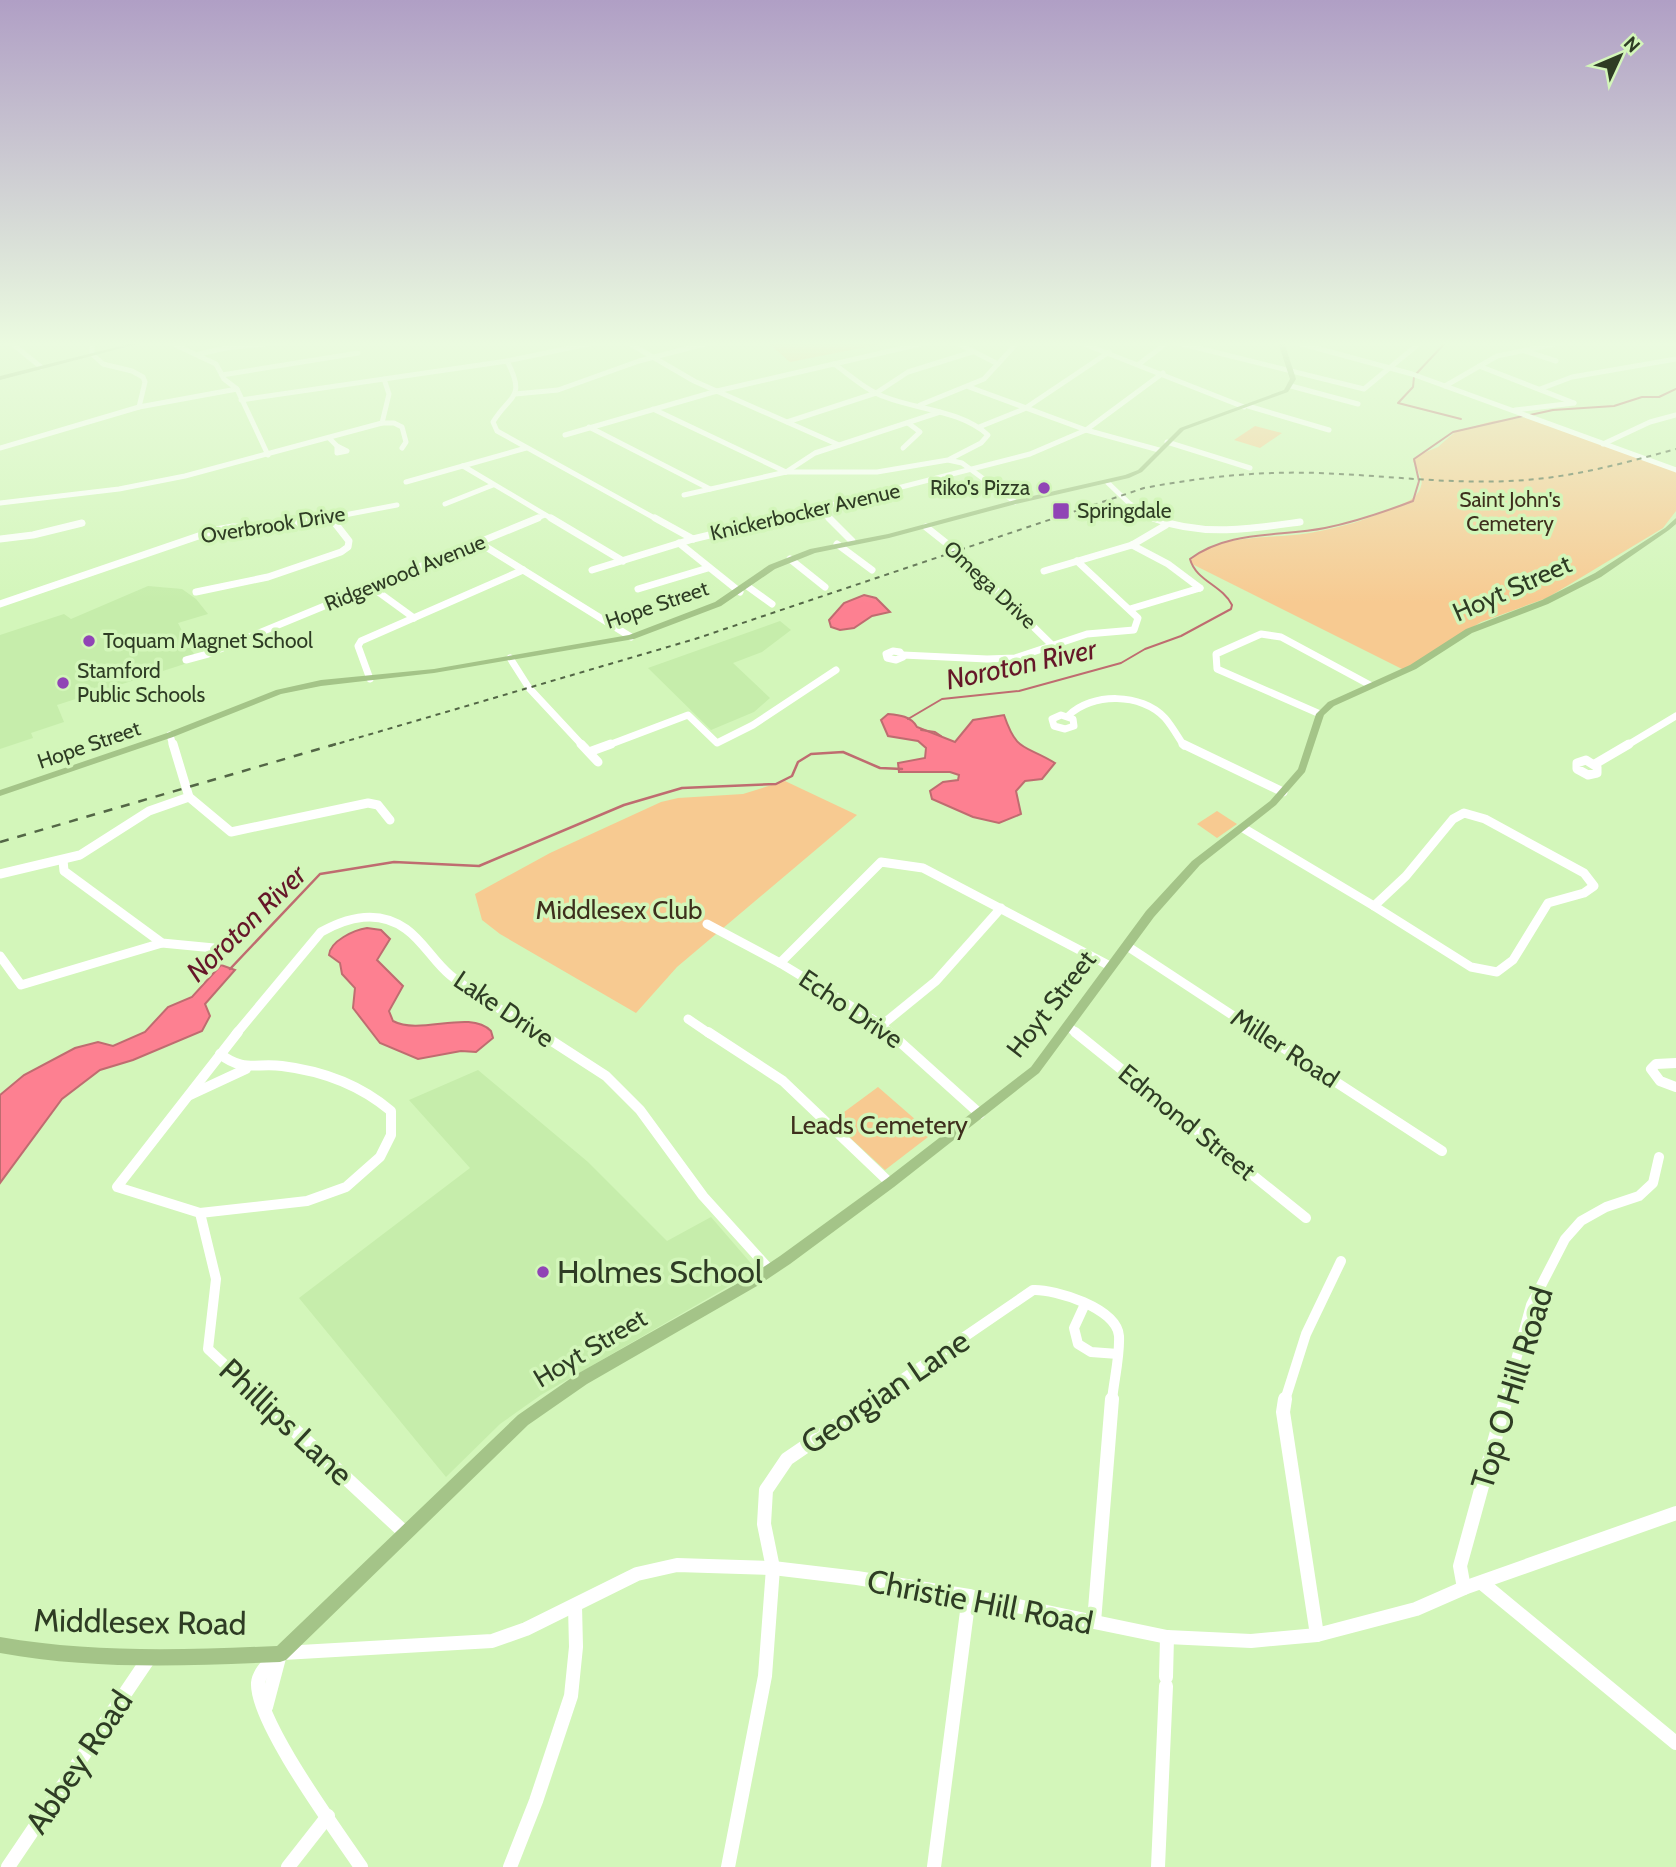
<svg xmlns="http://www.w3.org/2000/svg" width="1676" height="1867" font-family="Cabin,sans-serif">
<style>
.built{fill:#c6edab}
.green{fill:#f7ca91}
.water{fill:#fd8091;stroke:#bf6c70;stroke-width:2}
.lines{fill:none;stroke-linecap:round;stroke-linejoin:round}
.stream-far1{stroke:#bf6c70;stroke-width:2}
.stream{stroke:#bf6c70;stroke-width:2.5}
.minor-far4{stroke:#fff;stroke-width:5}
.minor-far3{stroke:#fff;stroke-width:7}
.minor-far2{stroke:#fff;stroke-width:9}
.minor-far1{stroke:#fff;stroke-width:10}
.minor{stroke:#fff;stroke-width:14}
.major{fill:#a4c488;fill-rule:evenodd}
.rail-far1{stroke:#536646;stroke-width:2;stroke-dasharray:5 5;stroke-linecap:butt}
.rail{stroke:#536646;stroke-width:2.5;stroke-dasharray:9 9;stroke-linecap:butt}
.poi-dot{fill:#9044b5;stroke:#d3f6ba;stroke-width:2.5}
.labels{text-anchor:middle;stroke-width:7;stroke-linejoin:round;paint-order:stroke}
.far-poi-label{font-size:21px;fill:#2e3c24;stroke:#d3f6ba;text-anchor:start}
.far-park-label{font-size:21px;fill:#3e2f1d;stroke:#d3f6ba}
.far-street-label{font-size:21px;fill:#2e3c24;stroke:#d3f6ba}
.street-label{font-size:26px;fill:#2e3c24;stroke:#d3f6ba}
.park-label{font-size:26px;fill:#3e2f1d;stroke:#d3f6ba}
.water-label{font-size:28px;font-style:italic;fill:#651728;stroke:#d3f6ba}
.near-poi-label{font-size:32px;fill:#2e3c24;stroke:#d3f6ba;text-anchor:start}
.near-street-label{font-size:32px;fill:#2e3c24;stroke:#d3f6ba}
</style>
<rect width="100%" height="100%" fill="#d3f6ba"/>
<g class="built">
<path d="M148,586L182,589L196,599L208,614L178,623L197,660L57,705L64,722L31,733L33,738L0,749V635L64,614L71,619Z"/>
<path d="M780,621L791,630L762,652L733,663L770,698L754,712L711,730L648,668Z"/>
<path d="M478,1070L588,1162L667,1241L711,1217L755,1268L750,1274L541,1395L500,1424L446,1477L299,1298L470,1168L409,1100Z"/>
</g>
<g class="green">
<path d="M767,342H892L790,362Z"/>
<path d="M1528,417L1676,471V511L1663,528L1547,598L1481,622L1404,670L1192,564L1191,560C1220,532 1277,540 1315,532C1342,527 1367,520 1392,508C1403,504 1418,499 1421,486C1424,478 1416,469 1413,461L1419,455L1438,447L1455,432L1493,421Z"/>
<path d="M1255,426L1282,433L1260,448L1234,440Z"/>
<path d="M785,781L857,815L677,967L636,1013L500,934L482,920L475,894L550,853L661,802L678,798L743,794Z"/>
<path d="M1217,811L1237,824L1217,838L1197,824Z"/>
<path d="M878,1087L932,1134L885,1170L832,1121Z"/>
</g>
<g class="water">
<path d="M864,595L876,598L890,612L872,616L854,628L840,630L831,627L829,620L844,603Z"/>
<path d="M888,714C899,715 911,716 917,727L955,742L973,720L1004,715C1017,753 1024,744 1055,763L1042,779L1025,781L1016,791L1021,814L999,823L973,817L932,799L930,791L943,782L958,780L959,775L950,772H899L898,763L925,758L926,748L918,741L888,736L881,720Z"/>
<path d="M367,928L381,930L390,939L377,960L403,986L389,1011L393,1021C421,1036 469,1009 491,1031L493,1038L476,1052L461,1051L418,1059L380,1043L353,1008L355,988L342,974L340,963L329,955C330,941 354,930 367,928Z"/>
<path d="M221,965L235,970L205,1004L210,1016L202,1031L133,1060L100,1070L62,1099L0,1183V1095L24,1075L75,1048L98,1042L113,1046L145,1032L168,1007L192,997Z"/>
</g>
<g class="lines">
<g class="stream-far1">
<path d="M1416,374L1446,342"/>
<path d="M1414,377L1413,387L1398,403L1461,419"/>
<path d="M1530,415L1553,410L1614,406L1642,397H1659L1676,389"/>
<path d="M908,719L942,699L1019,691L1121,663L1145,649L1181,636L1231,609L1232,605C1222,585 1196,581 1190,559C1228,530 1280,537 1325,528C1355,522 1384,512 1413,501L1419,481L1414,459L1453,432L1523,416"/>
<path d="M921,730L935,732L941,736"/>
</g>
<path class="stream" d="M230,969L320,874L394,862L479,866L624,805L682,788L776,784L792,776L798,762L811,754L843,752L880,768L902,769"/>
<g class="minor-far4">
<path d="M10,342L41,367"/>
<path d="M169,342L216,364L224,379L237,389L268,455"/>
<path d="M627,342L694,381L839,445"/>
<path d="M955,342L998,364"/>
<path d="M1079,342L1244,407"/>
<path d="M1174,342L1364,389L1416,346"/>
<path d="M1294,342L1412,374L1676,470"/>
<path d="M1525,351L1556,361"/>
<path d="M199,354L226,348L283,342"/>
<path d="M507,361C527,399 509,395 493,422L497,431L658,520"/>
<path d="M834,364C850,375 867,391 885,397C918,410 960,410 988,435L981,443L950,459"/>
<path d="M1139,364L1168,342"/>
<path d="M1479,366L1574,403"/>
<path d="M222,375L358,353"/>
<path d="M1291,386L1358,404"/>
<path d="M1445,386L1497,356L1564,342"/>
<path d="M969,387L1086,430L1159,450"/>
<path d="M1540,389L1572,377L1676,359"/>
<path d="M515,394L558,390L639,361L712,342"/>
<path d="M241,400L507,361L598,342"/>
<path d="M920,405L984,379L1018,342"/>
<path d="M1248,406L1329,430"/>
<path d="M139,407L237,389"/>
<path d="M653,409L786,472"/>
<path d="M1515,410L1574,403"/>
<path d="M787,422L876,393L908,372L972,352"/>
<path d="M382,423L389,394L384,379"/>
<path d="M589,427L710,489"/>
<path d="M979,427L1024,409L1109,352"/>
<path d="M565,435L717,391L929,342"/>
<path d="M329,438L337,446"/>
<path d="M1167,442L1250,468"/>
<path d="M1603,444L1650,422L1676,415"/>
<path d="M337,446L347,451L337,453Z"/>
<path d="M0,448L139,407L145,382L143,377L132,371L103,364L92,354V342"/>
<path d="M903,448L920,432L908,423"/>
<path d="M463,466L554,520"/>
<path d="M786,472L815,453L940,412"/>
<path d="M406,482L526,448"/>
<path d="M1108,483L1130,504L1157,520"/>
<path d="M684,495L786,472H877L948,460L962,463L1015,502"/>
<path d="M0,503L119,489L185,476L382,423H394L402,427L406,442L402,448"/>
<path d="M445,504L493,485"/>
<path d="M820,509L831,520"/>
<path d="M318,520L397,505"/>
<path d="M533,520L545,515"/>
<path d="M773,520L1030,454L1086,430L1163,373"/>
</g>
<g class="minor-far3">
<path d="M551,518L623,561"/>
<path d="M655,518L693,539"/>
<path d="M829,518L852,541"/>
<path d="M1153,518C1202,537 1249,529 1300,522"/>
<path d="M926,527L955,550L1052,645"/>
<path d="M0,539L33,535L82,523"/>
<path d="M478,542L631,637"/>
<path d="M679,543L740,592"/>
<path d="M837,544L872,570"/>
<path d="M1132,545L1168,564L1200,588"/>
<path d="M790,559L825,587"/>
<path d="M592,570L693,539L780,518"/>
<path d="M1044,571L1132,545L1166,525"/>
<path d="M370,586L414,618"/>
<path d="M747,586L772,604"/>
<path d="M638,589L708,568"/>
<path d="M196,592L268,577L341,552L348,547L349,541L331,518"/>
<path d="M0,604L216,530L233,527L269,529L327,518"/>
<path d="M1130,609L1200,588"/>
<path d="M893,651L900,652L903,657L896,660L887,658L886,654Z"/>
<path d="M903,655L987,659L1015,658L1087,634L1134,630L1138,618L1077,561"/>
<path d="M510,658L529,688L583,746"/>
<path d="M186,660L208,654L538,518"/>
<path d="M370,679L358,646L361,641L523,570"/>
<path d="M1320,714L1217,669L1216,654L1261,634L1281,637L1370,685"/>
<path d="M1061,715L1073,719L1074,726L1065,729L1054,726L1052,719Z"/>
<path d="M1068,716C1092,692 1142,693 1165,718C1172,726 1178,737 1184,746"/>
<path d="M170,735L173,746"/>
<path d="M606,746L688,715L717,743L753,725L836,670"/>
<path d="M1626,746L1676,716"/>
</g>
<g class="minor-far2">
<path d="M581,744L598,762"/>
<path d="M1183,744L1283,792"/>
<path d="M589,752L611,744"/>
<path d="M1586,760L1597,767V773L1588,775L1577,769V763Z"/>
<path d="M1595,764L1629,744"/>
<path d="M189,797L231,832L368,803L378,805L390,820"/>
<path d="M1464,813L1485,819L1584,873L1594,886L1584,893L1548,903L1513,960L1497,972L1471,967L1374,906L1406,876L1453,819Z"/>
<path d="M1243,828L1374,906"/>
<path d="M63,860L64,871L162,943L214,948"/>
<path d="M0,874L80,855L149,811L189,797L173,744"/>
<path d="M707,924L780,963L882,1025L891,1034"/>
<path d="M1127,946L1261,1034"/>
<path d="M0,956L21,985L162,943"/>
<path d="M780,963L881,862L923,868L1110,966"/>
<path d="M688,1019L710,1034"/>
<path d="M882,1025L936,981L1001,908"/>
<path d="M1068,1026L1077,1034"/>
<path d="M236,1034L321,932C348,917 378,909 406,929C423,941 434,962 450,975C477,997 511,1015 540,1034"/>
</g>
<g class="minor-far1">
<path d="M238,1032L117,1187L200,1213L216,1279L208,1349L263,1400"/>
<path d="M538,1032L606,1076L640,1110L703,1196L770,1270"/>
<path d="M708,1032L783,1081L890,1183"/>
<path d="M889,1032L980,1114"/>
<path d="M1075,1032L1306,1218"/>
<path d="M1259,1032L1442,1151"/>
<path d="M1676,1063L1656,1064L1651,1069L1660,1081L1676,1087"/>
<path d="M190,1095L246,1069"/>
<path d="M200,1213L307,1201L346,1187L380,1157L391,1135V1111C359,1084 323,1071 282,1066C256,1063 243,1072 220,1054"/>
<path d="M1085,1304L1074,1328L1078,1344L1091,1352L1118,1354"/>
<path d="M872,1400L1033,1290C1055,1289 1117,1308 1119,1336C1120,1356 1114,1380 1112,1400"/>
<path d="M1285,1400L1306,1334L1341,1261"/>
<path d="M1505,1400L1531,1305L1565,1239L1581,1221L1606,1207L1639,1196L1653,1183L1659,1157"/>
</g>
<g class="minor">
<path d="M261,1399L405,1533"/>
<path d="M1285,1399L1283,1412L1317,1635"/>
<path d="M1482,1583L1676,1743"/>
<path d="M1464,1588L1460,1566L1506,1399"/>
<path d="M1094,1622L1112,1399"/>
<path d="M283,1653L492,1641L526,1629L637,1574L677,1565L773,1568L857,1578L969,1596L1167,1637L1251,1641L1317,1635L1416,1609L1464,1588L1676,1513"/>
<path d="M276,1656C270,1663 259,1672 258,1683C256,1722 337,1831 361,1867"/>
<path d="M1166,1677L1167,1637"/>
<path d="M266,1707L280,1654"/>
<path d="M8,1867L149,1658"/>
<path d="M288,1867L328,1816"/>
<path d="M510,1867L536,1801L571,1696L576,1647L575,1606"/>
<path d="M728,1867L765,1676L773,1568L764,1524L766,1490L787,1459L875,1399"/>
<path d="M934,1867L969,1596"/>
<path d="M1158,1867L1166,1686"/>
</g>
<g class="major">
<path d="M137,342H145L0,380V376Z"/>
<path d="M1278,342H1284L1296,379L1288,392L1184,430L1142,472L1129,478L1016,504L889,538L815,553L775,569L721,606L634,639L434,673L321,686L281,694L173,737L0,796V790L167,733L276,690L321,680L434,669L629,635L715,602L769,565L810,549L888,534L1015,500L1125,475L1138,470L1180,428L1284,390L1290,379Z"/>
<path d="M1676,518V524L1669,530L1601,577L1548,604L1472,633L1416,669L1334,706L1324,715L1305,772L1276,805L1200,865L1154,917L1039,1073L894,1187L790,1264L757,1286L587,1384L528,1425L286,1660L280,1662C186,1666 93,1670 0,1653V1637C92,1653 183,1650 277,1646L518,1415L577,1374L747,1278L780,1256L886,1179L1031,1067L1146,911L1192,861L1270,801L1298,769L1316,714L1328,702L1410,665L1466,629L1542,600L1595,573L1665,528Z"/>
</g>
<path class="rail-far1" d="M330,746L695,639L1144,488C1202,477 1259,471 1318,473C1382,475 1445,484 1509,481C1566,479 1621,464 1676,449"/>
<path class="rail" d="M0,842L336,744"/>
</g>
<linearGradient id="sky" x2="0" y2="1"><stop stop-color="#b09fc5"/><stop offset="0.57" stop-color="#ebfbe0"/><stop offset="1" stop-color="#ebfbe0" stop-opacity="0"/></linearGradient>
<rect width="1676" height="603" fill="url(#sky)"/>
<g class="poi-dot">
<circle cx="1044" cy="488" r="7"/>
<rect x="1052" y="502" width="18" height="18" rx="3.5"/>
<circle cx="89" cy="641" r="7"/>
<circle cx="63" cy="683" r="7"/>
<circle cx="543" cy="1272" r="7"/>
</g>
<g class="labels">
<g class="far-poi-label">
<text x="1030" y="495" text-anchor="end">Riko's Pizza</text>
<text x="1077" y="518">Springdale</text>
<text x="103" y="648">Toquam Magnet School</text>
<text x="77" y="678">Stamford<tspan x="77" dy="24">Public Schools</tspan></text>
</g>
<g class="far-park-label">
<text x="1510" y="507">Saint John's<tspan x="1510" dy="24">Cemetery</tspan></text>
</g>
<g class="far-street-label">
<text transform="translate(805 512) rotate(-13)" y="7">Knickerbocker Avenue</text>
<text transform="translate(273 525) rotate(-9)" y="7">Overbrook Drive</text>
<text transform="translate(405 573) rotate(-22)" y="7">Ridgewood Avenue</text>
<text transform="translate(990 585) rotate(43)" y="7">Omega Drive</text>
<text transform="translate(657 605) rotate(-19)" y="7">Hope Street</text>
<text transform="translate(89 745) rotate(-19)" y="7">Hope Street</text>
</g>
<g class="street-label">
<text transform="translate(1512 588) rotate(-24)" y="9">Hoyt Street</text>
<text transform="translate(1051 1004) rotate(-52)" y="9">Hoyt Street</text>
<text transform="translate(504 1009) rotate(34)" y="9">Lake Drive</text>
<text transform="translate(851 1009) rotate(34)" y="9">Echo Drive</text>
<text transform="translate(1285 1048) rotate(33)" y="9">Miller Road</text>
<text transform="translate(1187 1122) rotate(39)" y="9">Edmond Street</text>
<text transform="translate(590 1348) rotate(-31)" y="9">Hoyt Street</text>
</g>
<g class="park-label">
<text x="619" y="919">Middlesex Club</text>
<text x="879" y="1134">Leads Cemetery</text>
</g>
<g class="water-label">
<text transform="translate(1021 664) rotate(-12)" y="10">Noroton River</text>
<text transform="translate(246 923) rotate(-44)" y="10">Noroton River</text>
</g>
<g class="near-poi-label">
<text x="557" y="1283">Holmes School</text>
</g>
<g class="near-street-label">
<text transform="translate(1512 1388) rotate(-73)" y="11">Top O Hill Road</text>
<text transform="translate(885 1392) rotate(-34)" y="11">Georgian Lane</text>
<text transform="translate(286 1422) rotate(43)" y="11">Phillips Lane</text>
<text transform="translate(980 1602) rotate(11)" y="11">Christie Hill Road</text>
<text transform="translate(140 1622) rotate(1)" y="11">Middlesex Road</text>
<text transform="translate(79 1762) rotate(-56)" y="11">Abbey Road</text>
</g>
</g>
<g transform="translate(1620 56) rotate(46)" stroke="#d3f6ba" stroke-width="5" paint-order="stroke">
<path d="M0-5L12 26L0 18L-12 26Z" fill="#2e3c24"/>
<text y="-10" font-size="19" font-weight="bold" text-anchor="middle" fill="#2e3c24">N</text>
</g>
</svg>
